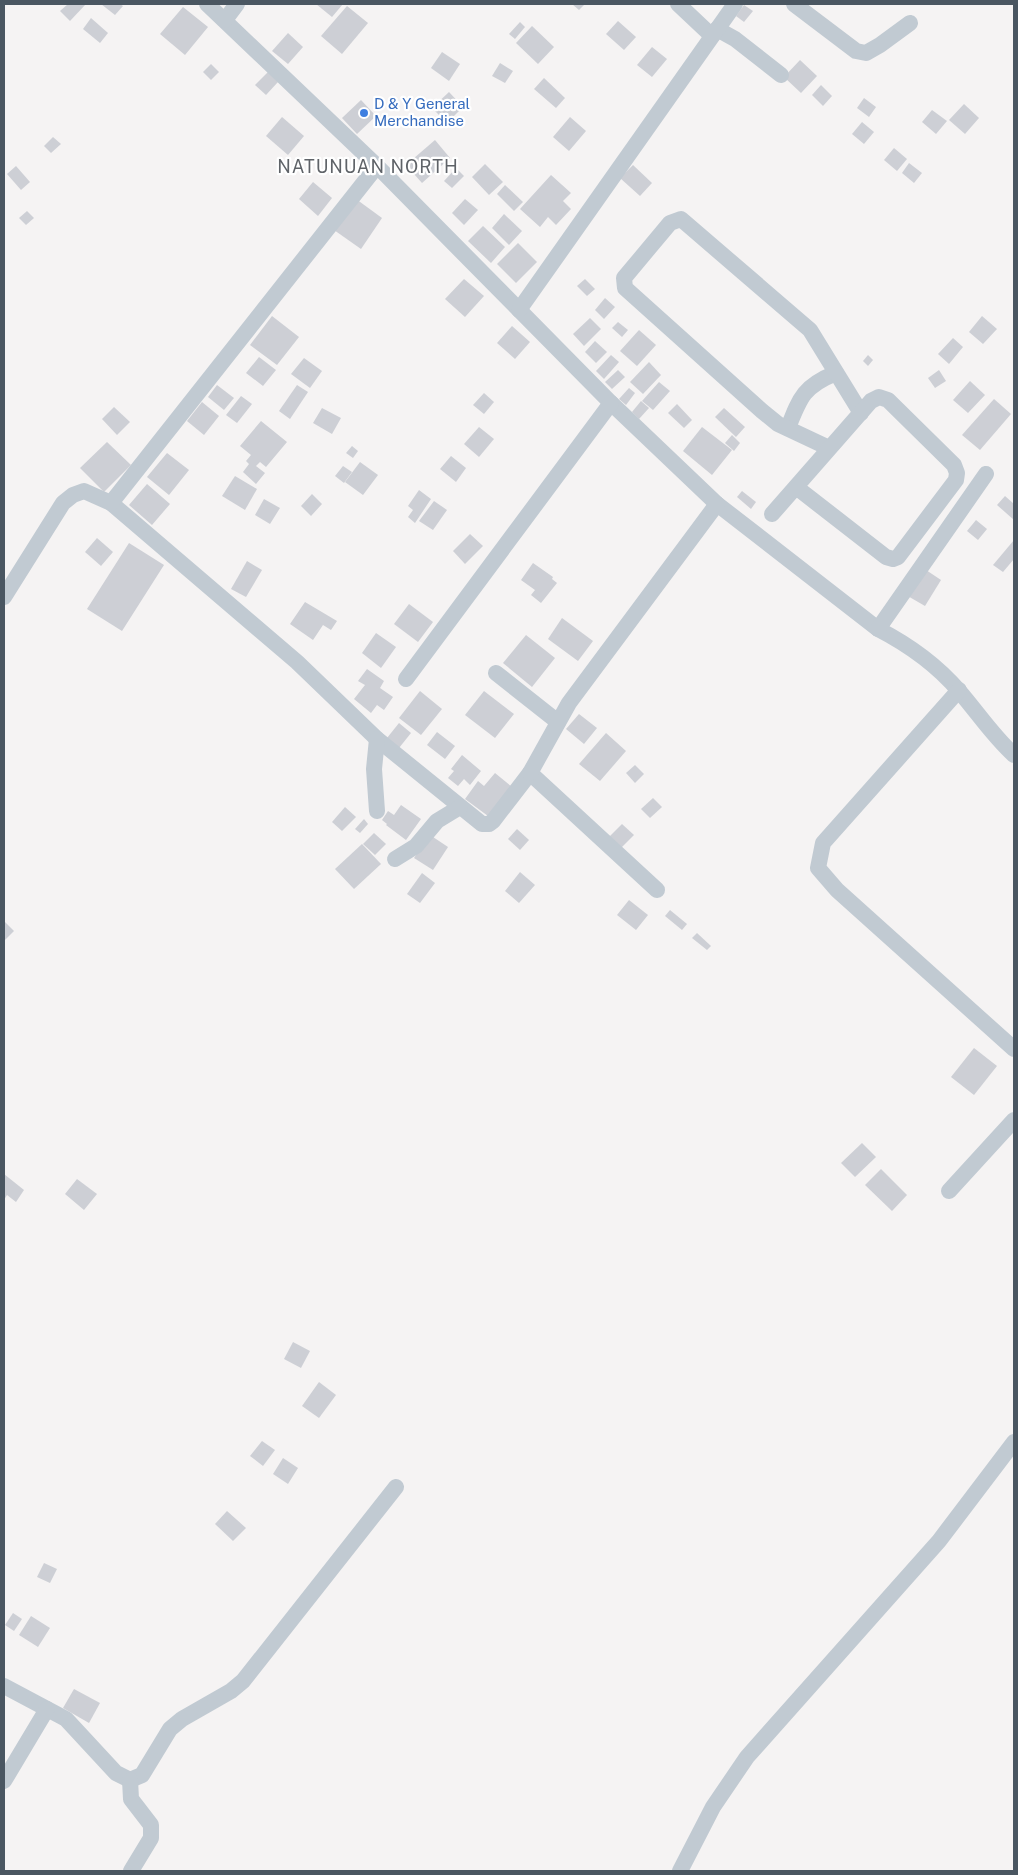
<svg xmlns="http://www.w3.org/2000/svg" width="1018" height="1875" font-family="'Public Sans',sans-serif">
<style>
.building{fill:#cdcfd5}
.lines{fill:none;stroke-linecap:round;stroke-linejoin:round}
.minor{stroke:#c1cad2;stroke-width:16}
.shop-dot{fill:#3f7fe0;stroke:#fff;stroke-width:2}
.labels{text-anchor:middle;stroke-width:4.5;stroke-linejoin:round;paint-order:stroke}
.shop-label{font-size:15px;fill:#366cbe;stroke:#fff;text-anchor:start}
.quarter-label{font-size:18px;letter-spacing:1px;fill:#5f6368;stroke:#fff}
</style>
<rect width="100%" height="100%" fill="#f5f3f3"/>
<g class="building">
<path d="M68,4H86L70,21L60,11Z"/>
<path d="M101,4H120L123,6L115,15Z"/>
<path d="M316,4H343L332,17Z"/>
<path d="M572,4H585L579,10Z"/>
<path d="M744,5L753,11L744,22L736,16Z"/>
<path d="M347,6L368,23L342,54L321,36Z"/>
<path d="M183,7L208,27L185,55L160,34Z"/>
<path d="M91,18L108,33L100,43L83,29Z"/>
<path d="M618,21L636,37L624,50L606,34Z"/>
<path d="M520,22L525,27L515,39L509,34Z"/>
<path d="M532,26L554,47L538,64L516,43Z"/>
<path d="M288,33L303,47L288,64L272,51Z"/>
<path d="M652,47L667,59L652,77L637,65Z"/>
<path d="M442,52L460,64L449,81L431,68Z"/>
<path d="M800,60L817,76L801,93L784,77Z"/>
<path d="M500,63L513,71L505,83L492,76Z"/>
<path d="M211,64L219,72L211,80L203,72Z"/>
<path d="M268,72L278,82L266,95L255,85Z"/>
<path d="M544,78L565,98L556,108L534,89Z"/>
<path d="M821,85L832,96L823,106L812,95Z"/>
<path d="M449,92L463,107L447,123L432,108Z"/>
<path d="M864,98L876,107L869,117L857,108Z"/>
<path d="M361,100L376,116L357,134L342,118Z"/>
<path d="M964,104L979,118L965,134L949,120Z"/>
<path d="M932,110L947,121L936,134L922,122Z"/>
<path d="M282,117L304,136L288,155L266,136Z"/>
<path d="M570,117L586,131L569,151L553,137Z"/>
<path d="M862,122L874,132L864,144L852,134Z"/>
<path d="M53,137L61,144L51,153L44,146Z"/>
<path d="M435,140L450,158L422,183L406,165Z"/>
<path d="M894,148L907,159L897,171L884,160Z"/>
<path d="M909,163L922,173L914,183L902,173Z"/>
<path d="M485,164L503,182L489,195L472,177Z"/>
<path d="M633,165L652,183L640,196L620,178Z"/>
<path d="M16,166L30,182L21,190L7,174Z"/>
<path d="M456,168L464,176L452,188L444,181Z"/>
<path d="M551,175L571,193L563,201L571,209L556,225L548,217L540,227L520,209Z"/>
<path d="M313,182L332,198L318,216L299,199Z"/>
<path d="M505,185L523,202L514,211L497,194Z"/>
<path d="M356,199L382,218L361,249L334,230Z"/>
<path d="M465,199L478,210L464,225L452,213Z"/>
<path d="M27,211L34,218L26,225L19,218Z"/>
<path d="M504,214L522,231L509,245L492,228Z"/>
<path d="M483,226L505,247L491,263L468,241Z"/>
<path d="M518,243L537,262L516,283L497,264Z"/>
<path d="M464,279L484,296L465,317L445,299Z"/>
<path d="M585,279L595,289L587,296L577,286Z"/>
<path d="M605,298L615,307L604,319L595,310Z"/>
<path d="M272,316L299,337L277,365L250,345Z"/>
<path d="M982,316L997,329L983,344L969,332Z"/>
<path d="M590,318L601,329L584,346L573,334Z"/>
<path d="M618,322L628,330L622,337L612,328Z"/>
<path d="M512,326L530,342L515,359L497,343Z"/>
<path d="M639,330L656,345L637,366L620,351Z"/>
<path d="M953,338L963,347L949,364L938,354Z"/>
<path d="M595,341L607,352L596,363L585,352Z"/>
<path d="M611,355L619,362L604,379L596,371Z"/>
<path d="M868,355L873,360L868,366L863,361Z"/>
<path d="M259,357L276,370L263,386L246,373Z"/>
<path d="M304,358L322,371L310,388L291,374Z"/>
<path d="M649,362L661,375L643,394L630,382Z"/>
<path d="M618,370L625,377L612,389L605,382Z"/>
<path d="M939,370L946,381L935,388L928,378Z"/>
<path d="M970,381L985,395L968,413L953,400Z"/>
<path d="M659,382L670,391L653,410L642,401Z"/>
<path d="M217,385L234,398L224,410L208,397Z"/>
<path d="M297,385L308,392L290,419L279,411Z"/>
<path d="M629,388L635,393L626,405L619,399Z"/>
<path d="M484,393L494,402L484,414L473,405Z"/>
<path d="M241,396L252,404L237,423L226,415Z"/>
<path d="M994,399L1011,414L980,450L962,435Z"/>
<path d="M641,401L649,408L639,419L632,412Z"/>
<path d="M202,402L219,416L204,435L187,421Z"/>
<path d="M677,404L692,420L684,428L668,413Z"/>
<path d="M114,407L130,422L117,435L102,419Z"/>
<path d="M322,408L341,418L332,434L313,423Z"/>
<path d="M724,408L745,427L736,437L715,417Z"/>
<path d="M261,421L287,442L266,467L260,462L256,466L265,473L256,484L243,472L249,464L246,461L251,455L240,446Z"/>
<path d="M479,427L494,439L479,457L464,444Z"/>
<path d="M702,427L732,450L712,475L683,451Z"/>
<path d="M732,435L740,443L734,451L725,443Z"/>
<path d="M107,442L131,465L104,492L80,468Z"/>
<path d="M352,446L358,451L353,458L346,453Z"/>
<path d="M167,453L189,470L169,495L147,477Z"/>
<path d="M451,456L466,468L456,482L440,469Z"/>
<path d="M360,462L378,475L363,495L345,482Z"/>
<path d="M343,466L352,472L344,483L335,476Z"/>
<path d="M235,476L257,489L245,510L222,496Z"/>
<path d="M147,484L170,504L152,525L129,505Z"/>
<path d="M419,490L431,499L415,523L408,517L413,510L408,506Z"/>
<path d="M742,491L756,502L751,509L737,497Z"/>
<path d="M312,494L322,504L311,516L301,506Z"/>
<path d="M1005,496L1014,504V520L997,505Z"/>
<path d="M264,499L280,508L270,524L255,515Z"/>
<path d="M434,501L447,510L433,530L419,521Z"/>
<path d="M976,520L987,529L978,540L967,531Z"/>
<path d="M470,534L483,546L465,564L453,551Z"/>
<path d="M97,538L113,552L101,566L85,552Z"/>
<path d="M1014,540V559L1003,572L993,565Z"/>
<path d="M129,543L164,565L122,631L87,609Z"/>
<path d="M247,561L262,570L246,597L231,589Z"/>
<path d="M533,563L553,577L552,579L557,583L541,603L531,595L535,590L521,580Z"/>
<path d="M923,568L941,580L925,606L906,595Z"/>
<path d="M305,602L337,621L331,630L323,625L313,640L290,624Z"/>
<path d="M409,604L433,622L418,642L394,624Z"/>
<path d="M562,618L593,641L578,661L548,639Z"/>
<path d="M376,633L396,647L381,668L362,653Z"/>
<path d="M526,635L555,658L532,687L503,663Z"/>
<path d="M367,669L384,681L380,688L393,697L384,710L377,705L371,713L354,699L365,685L358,681Z"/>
<path d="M420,691L442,709L421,735L399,718Z"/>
<path d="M484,691L514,714L495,738L465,715Z"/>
<path d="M579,714L597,728L584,744L566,729Z"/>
<path d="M399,723L411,733L399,748L387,738Z"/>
<path d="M437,732L455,746L445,759L427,745Z"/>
<path d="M606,733L626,751L600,781L579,764Z"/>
<path d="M462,755L481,771L470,785L464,779L458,786L448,778L454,771L451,769Z"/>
<path d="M635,765L644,774L635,783L626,773Z"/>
<path d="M495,773L512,787L488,816L465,799L478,781L484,786Z"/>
<path d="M653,798L662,807L650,818L641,809Z"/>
<path d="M401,805L421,819L406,840L386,825L387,824L382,820L388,811L394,815Z"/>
<path d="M345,807L356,817L342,831L332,822Z"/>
<path d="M364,819L368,824L360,833L355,829Z"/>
<path d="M622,824L634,835L619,850L608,838Z"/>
<path d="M517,829L529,840L520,850L508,839Z"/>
<path d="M374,833L386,844L375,855L363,844Z"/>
<path d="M430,835L448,847L433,870L414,858Z"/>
<path d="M362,844L381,864L354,889L335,869Z"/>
<path d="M520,872L535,885L519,903L505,891Z"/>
<path d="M422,873L435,883L420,903L407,894Z"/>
<path d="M629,900L648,915L636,930L617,915Z"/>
<path d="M670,910L687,924L682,930L665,916Z"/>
<path d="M4,921L14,931L4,941Z"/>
<path d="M697,933L711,946L707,950L692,938Z"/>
<path d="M974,1048L997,1066L974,1095L951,1077Z"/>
<path d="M862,1143L876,1157L855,1177L841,1163Z"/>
<path d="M881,1169L907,1195L892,1211L865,1185Z"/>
<path d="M4,1174L24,1190L16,1202L7,1195L4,1200Z"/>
<path d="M77,1179L97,1194L84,1210L65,1194Z"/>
<path d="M293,1342L310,1351L301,1368L284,1359Z"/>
<path d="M319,1382L336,1395L319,1418L302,1406Z"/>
<path d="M262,1441L275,1450L263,1466L250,1456Z"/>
<path d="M283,1458L298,1468L288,1484L273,1474Z"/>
<path d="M227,1511L246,1528L233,1541L215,1524Z"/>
<path d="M44,1563L57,1569L50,1583L37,1577Z"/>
<path d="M13,1613L22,1619L14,1631L5,1625Z"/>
<path d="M31,1616L50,1628L38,1647L19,1635Z"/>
<path d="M74,1689L100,1703L89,1723L63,1708Z"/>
</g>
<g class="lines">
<g class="minor">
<path d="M207,4L377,166L611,403L717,504L878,629C909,645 936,664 959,691C978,713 993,736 1014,755"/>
<path d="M678,4L712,36"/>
<path d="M794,4L856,51L866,53L880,45L910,23"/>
<path d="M225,20L237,4"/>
<path d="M717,29L735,39L781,75"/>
<path d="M519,310L735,4"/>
<path d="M788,428C800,397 804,386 836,373"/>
<path d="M829,448L778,424L762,411L625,288L624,278L670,223L681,219L810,330L861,413"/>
<path d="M111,503L297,662L377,739L482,824H489L493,821L530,773L657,890"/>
<path d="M772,514L871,401L879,397L888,400L954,465L957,473L956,480L898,557L893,559L886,557L796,487"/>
<path d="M4,597L63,503L73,495L84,491L111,503L377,166"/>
<path d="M878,629L986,474"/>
<path d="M496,673L558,722"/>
<path d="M406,679L611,403"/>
<path d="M959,690L823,843L818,868L837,890L1014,1049"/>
<path d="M530,773L569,703L717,504"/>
<path d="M377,811L374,769L377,739"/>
<path d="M395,859L416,846L437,821L460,807"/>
<path d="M949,1191L1014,1120"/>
<path d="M4,1686L66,1719L116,1773L130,1780L142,1775L170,1729L182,1719L231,1691L243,1681L396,1487"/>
<path d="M130,1780L131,1799L151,1825V1838L131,1871"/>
<path d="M4,1781L47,1709"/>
<path d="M680,1871L713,1807L747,1757L939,1541L1014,1442"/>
</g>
</g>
<circle class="shop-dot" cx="364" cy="113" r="5"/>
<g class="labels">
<g class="shop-label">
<text x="374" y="109">D &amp; Y General<tspan x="374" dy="17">Merchandise</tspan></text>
</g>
<g class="quarter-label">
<text x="368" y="173">NATUNUAN NORTH</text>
</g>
</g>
<rect width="1018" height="1875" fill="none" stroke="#4a5661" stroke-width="10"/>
</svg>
